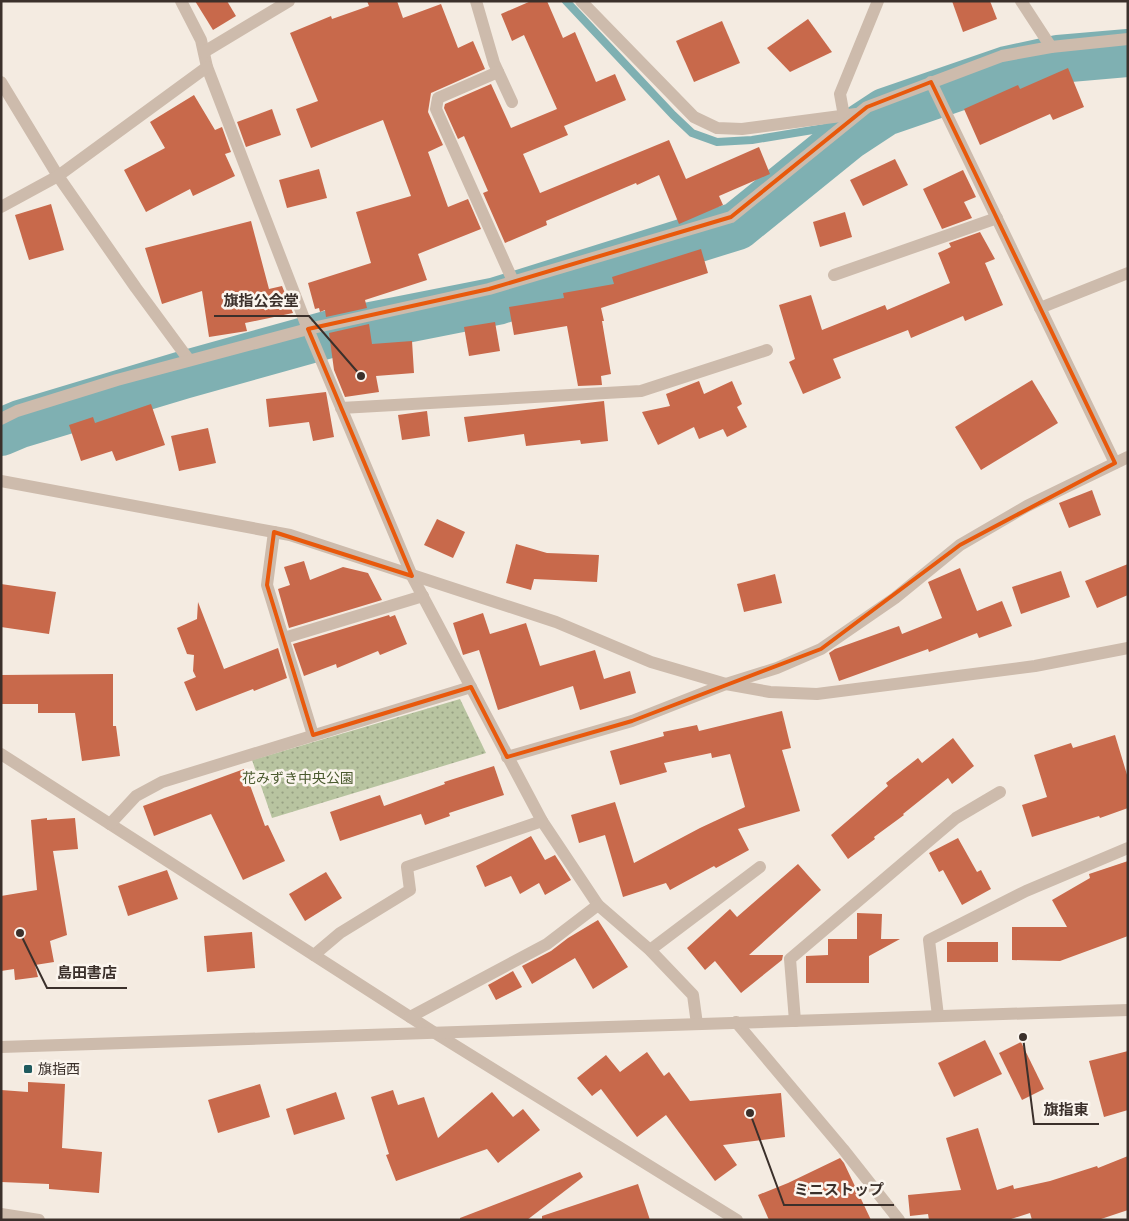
<svg xmlns="http://www.w3.org/2000/svg" width="1129" height="1221" font-family="Overpass,'Noto Sans JP',sans-serif">
<style>
.park{fill:url(#park-dots)}
.lines{fill:none;stroke-linecap:round;stroke-linejoin:round}
.stream{stroke:#7fb0b2;stroke-width:8}
.river{stroke:#7fb0b2;stroke-width:48}
.building{fill:#c8694b}
.minor{stroke:#cdbbac;stroke-width:12}
.marked{fill:none;stroke:#e8590c;stroke-width:4;stroke-linejoin:round}
.poi-dot{fill:#1f5a5e;stroke:#fbf5ee;stroke-width:2}
.labels{text-anchor:middle;stroke-width:5;stroke-linejoin:round;paint-order:stroke}
.park-label{font-size:14px;fill:#4a5a2e;stroke:#fbf5ee}
.poi-label{font-size:14px;fill:#3b302b;stroke:#fbf5ee;text-anchor:start}
.leader{fill:none;stroke:#3b302b;stroke-width:2}
.callout-dot{fill:#3b302b;stroke:#fbf5ee;stroke-width:2}
.callout-label{font-size:15px;text-anchor:middle;font-weight:bold;fill:#3b302b;stroke:#fbf5ee;stroke-width:5;stroke-linejoin:round;paint-order:stroke}
</style>
<defs>
<pattern id="park-dots" width="8" height="8" patternUnits="userSpaceOnUse" patternTransform="scale(1.25)"><rect width="8" height="8" fill="#b8c4a0"/><path d="M2 2h.1M6 6h.1" fill="none" stroke="#97a083" stroke-width="1.8" stroke-linecap="round"/></pattern>
</defs>
<rect width="100%" height="100%" fill="#f4ebe1"/>
<path class="park" d="M460,699L486,753L272,818L252,760Z"/>
<g class="lines">
<path class="stream" d="M566,1L673,115L692,133L717,142L752,140L873,120"/>
<path class="river" d="M1,432L20,424L183,375L330,334L497,301L737,226L847,137L885,112L1007,70L1058,59L1128,53"/>
</g>
<g class="building">
<path d="M195,1H227L236,16L213,30Z"/>
<path d="M367,1H397L403,18L441,4L458,48L473,41L485,69L431,93L428,112L443,145L428,152L448,207L468,199L481,229L418,254L427,280L365,300L367,308L326,317L325,310L320,312L319,308L315,309L308,283L371,263L356,212L411,196L383,120L311,148L296,109L318,101L290,33L331,16L332,19L369,6Z"/>
<path d="M531,1H547L563,38L575,32L596,82L615,74L626,100L564,126L568,135L523,154L540,193L669,140L686,179L759,147L770,174L719,196L723,205L679,224L659,175L637,185L636,183L546,221L547,225L505,243L483,193L488,191L464,136L458,139L444,108L445,104L491,84L511,128L557,109L524,35L512,41L501,14Z"/>
<path d="M952,1H990L997,19L963,32Z"/>
<path d="M808,19L832,52L790,72L767,48Z"/>
<path d="M722,21L740,63L694,82L676,41Z"/>
<path d="M1068,68L1084,107L1053,120L1050,114L980,145L964,109L1018,85L1020,89Z"/>
<path d="M194,95L215,130L222,127L231,152L225,154L235,176L193,196L190,189L146,212L124,170L165,148L150,122Z"/>
<path d="M272,109L281,135L246,147L237,122Z"/>
<path d="M895,159L908,185L863,206L850,180Z"/>
<path d="M319,169L327,198L287,208L279,180Z"/>
<path d="M963,170L976,197L964,202L972,218L942,229L923,189Z"/>
<path d="M51,204L64,250L29,260L15,215Z"/>
<path d="M845,212L852,237L820,247L813,222Z"/>
<path d="M251,221L269,289L282,286L293,313L245,323L247,331L209,337L202,291L162,304L145,248Z"/>
<path d="M980,232L995,259L985,263L1003,305L965,321L963,316L911,338L908,330L833,359L841,378L803,394L789,362L795,359L779,305L811,295L822,330L885,305L887,310L950,283L938,253L951,247L949,243Z"/>
<path d="M701,249L708,273L601,308L604,321H602L611,374L601,376L602,385L578,386L567,326L514,335L509,307L564,298L563,293L614,284L612,277Z"/>
<path d="M495,322L500,351L469,356L464,327Z"/>
<path d="M369,324L372,344L412,341L414,373L376,376L379,392L345,397L334,370L329,333Z"/>
<path d="M1032,380L1058,423L981,470L955,427Z"/>
<path d="M699,381L704,394L732,381L742,404L737,407L747,427L727,437L723,429L699,439L694,427L658,445L642,412L670,406L666,394Z"/>
<path d="M326,392L334,437L313,441L309,422L269,427L266,399Z"/>
<path d="M604,401L608,441L581,444L580,440L526,446L524,434L468,442L464,417Z"/>
<path d="M151,404L165,445L116,461L112,451L81,461L69,425L93,417L95,423Z"/>
<path d="M427,411L430,436L402,440L398,415Z"/>
<path d="M208,428L216,463L179,471L171,436Z"/>
<path d="M1092,490L1101,515L1069,528L1059,503Z"/>
<path d="M437,519L465,532L453,558L424,545Z"/>
<path d="M516,544L547,553L599,555L597,582L534,579L531,590L506,583Z"/>
<path d="M304,561L310,580L343,567L368,573L382,600L289,628L278,589L290,585L284,567Z"/>
<path d="M1128,564V595L1097,608L1085,581Z"/>
<path d="M960,568L977,611L1002,601L1012,626L979,638L977,633L929,652L928,649L839,681L829,653L835,649L899,626L902,634L942,618L928,582Z"/>
<path d="M1061,571L1070,597L1021,614L1012,587Z"/>
<path d="M775,574L782,603L744,612L737,584Z"/>
<path d="M1,584L56,592L49,634L1,627Z"/>
<path d="M198,602L224,669L278,648L287,678L254,691L253,689L196,711L184,682L196,677L193,671L194,655L187,654L177,628L197,619Z"/>
<path d="M483,613L490,634L526,623L540,666L595,650L604,679L630,671L636,693L580,710L573,686L498,710L479,650L463,655L453,623Z"/>
<path d="M389,615L390,617L395,615L407,644L380,655L378,651L337,668L336,664L304,676L293,644Z"/>
<path d="M113,674V726H116L120,756L82,761L75,713H38V704H1V675Z"/>
<path d="M782,711L791,748L782,750L800,811L738,829L749,850L716,868L714,866L670,890L666,883L623,897L605,835L579,843L571,815L615,802L634,863L700,828L745,807L730,754L712,758L711,753L664,763L667,772L620,785L610,751L664,736L663,732L697,725L699,731Z"/>
<path d="M1115,735L1128,778V808L1100,818L1099,816L1032,837L1022,805L1047,797L1034,755L1071,743L1073,748Z"/>
<path d="M953,738L974,766L952,784L948,778L903,814L904,815L874,837L875,839L848,859L831,835L888,786L886,783L918,758L922,763Z"/>
<path d="M494,766L504,795L449,813L450,816L425,825L421,814L340,841L330,812L380,795L384,806L445,784L444,782Z"/>
<path d="M244,769L265,826L268,825L285,861L243,880L211,814L154,836L143,806Z"/>
<path d="M47,818V820L75,818L78,849L53,851L67,935L50,941L54,962L35,965L38,977L15,980L14,969L1,971V896L37,890L31,820Z"/>
<path d="M531,836L545,860L555,855L571,880L545,895L539,883L520,894L511,876L485,887L476,866Z"/>
<path d="M958,838L977,872L981,870L991,889L962,905L943,870L939,872L929,853Z"/>
<path d="M1128,861V936L1060,961L1012,960V927H1067L1052,900L1090,878L1089,874Z"/>
<path d="M798,864L821,890L749,955H783L782,960L741,993L715,961L705,970L687,948L730,909L737,917Z"/>
<path d="M167,870L178,899L128,916L118,886Z"/>
<path d="M326,872L342,898L305,921L289,894Z"/>
<path d="M857,913L882,914L881,939H900L869,956V983H806V956L828,955V939H857Z"/>
<path d="M598,920L628,967L593,989L575,958L532,984L522,966L551,951L568,938Z"/>
<path d="M252,932L255,968L207,972L204,936Z"/>
<rect x="947" y="942" width="51" height="20"/>
<path d="M513,971L522,987L496,1000L488,985Z"/>
<path d="M985,1040L1002,1074L954,1097L938,1063Z"/>
<path d="M1021,1042L1044,1089L1022,1100L999,1053Z"/>
<path d="M1128,1051V1110L1104,1117L1089,1061Z"/>
<path d="M647,1052L664,1076L669,1072L690,1101L781,1093L785,1137L723,1145L737,1165L715,1181L666,1115L637,1137L601,1089L592,1096L577,1078L606,1055L620,1072Z"/>
<path d="M28,1082L65,1084L62,1148L102,1152L99,1193L49,1189V1184L1,1182V1090L28,1092Z"/>
<path d="M260,1084L270,1117L218,1133L208,1100Z"/>
<path d="M393,1090L398,1105L424,1097L438,1138L492,1092L513,1117L523,1109L540,1130L498,1163L487,1149L396,1181L386,1155L389,1154L371,1097Z"/>
<path d="M336,1092L345,1119L294,1135L286,1109Z"/>
<path d="M978,1128L997,1190L1013,1185L1014,1189L1050,1181L1097,1166L1098,1168L1128,1156V1210L1098,1220H1032L1030,1213L1008,1220H929L928,1214L910,1216L908,1195L961,1190L946,1138Z"/>
<path d="M840,1158L844,1163L871,1220H769L758,1195L788,1183Z"/>
<path d="M580,1172L583,1177L527,1220H460V1218Z"/>
<path d="M638,1184L650,1220H542V1216Z"/>
</g>
<g class="lines">
<g class="minor">
<path d="M181,1L201,40L207,67L308,329L412,576L542,821L598,905L650,950L693,995L697,1024"/>
<path d="M476,1L494,63L512,102"/>
<path d="M581,1L694,117L717,128L742,129L856,114"/>
<path d="M1021,1L1051,47"/>
<path d="M204,52L289,1"/>
<path d="M498,72L438,98L436,109L513,281"/>
<path d="M1,82L58,176L136,288L189,360"/>
<path d="M931,82L1115,463"/>
<path d="M844,116L840,94L878,1"/>
<path d="M1,207L58,176L207,67"/>
<path d="M834,275L997,218"/>
<path d="M1040,308L1128,273"/>
<path d="M341,408L641,391L767,350"/>
<path d="M1,419L17,411L117,380L308,329L489,289L731,217L867,107L1002,56L1051,47L1128,39"/>
<path d="M1,481L290,535L556,622L651,662L726,684L770,692L817,694L1035,666L1128,648"/>
<path d="M274,532L267,585L313,735"/>
<path d="M284,638L423,596"/>
<path d="M1,754L435,1033L737,1220"/>
<path d="M507,757L632,721L726,684L777,668L821,649L895,598L960,545L1027,506L1128,457"/>
<path d="M110,824L136,796L162,782L471,687"/>
<path d="M650,950L760,867"/>
<path d="M314,955L340,933L410,890L407,867L542,821"/>
<path d="M938,1016L929,940L1026,891L1128,848"/>
<path d="M410,1017L547,944L598,905"/>
<path d="M795,1021L790,959L956,818L1000,792"/>
<path d="M736,1022L843,1149L899,1220"/>
<path d="M1,1047L1128,1010"/>
<path d="M1,1214L39,1220"/>
</g>
</g>
<path class="marked" d="M931,82L1115,463L960,545L821,649L632,721L507,757L471,687L313,735L267,585L274,532L412,576L308,329L489,289L731,217L867,107Z"/>
<rect class="poi-dot" x="23" y="1064" width="10" height="10" rx="2.5"/>
<g class="labels">
<g class="park-label">
<text x="298" y="783">花みずき中央公園</text>
</g>
<g class="poi-label">
<text x="38" y="1074">旗指西</text>
</g>
</g>
<path class="leader" d="M361 376L309 316H214M20 933L47 988H127M1023 1037L1034 1124H1099M750 1113L784 1205H894"/>
<g class="callout-dot">
<circle cx="361" cy="376" r="5"/>
<circle cx="20" cy="933" r="5"/>
<circle cx="1023" cy="1037" r="5"/>
<circle cx="750" cy="1113" r="5"/>
</g>
<g class="callout-label">
<text x="261" y="306">旗指公会堂</text>
<text x="87" y="978">島田書店</text>
<text x="1066" y="1115">旗指東</text>
<text x="839" y="1195">ミニストップ</text>
</g>
<rect width="1129" height="1221" fill="none" stroke="#3b302b" stroke-width="5"/>
</svg>
